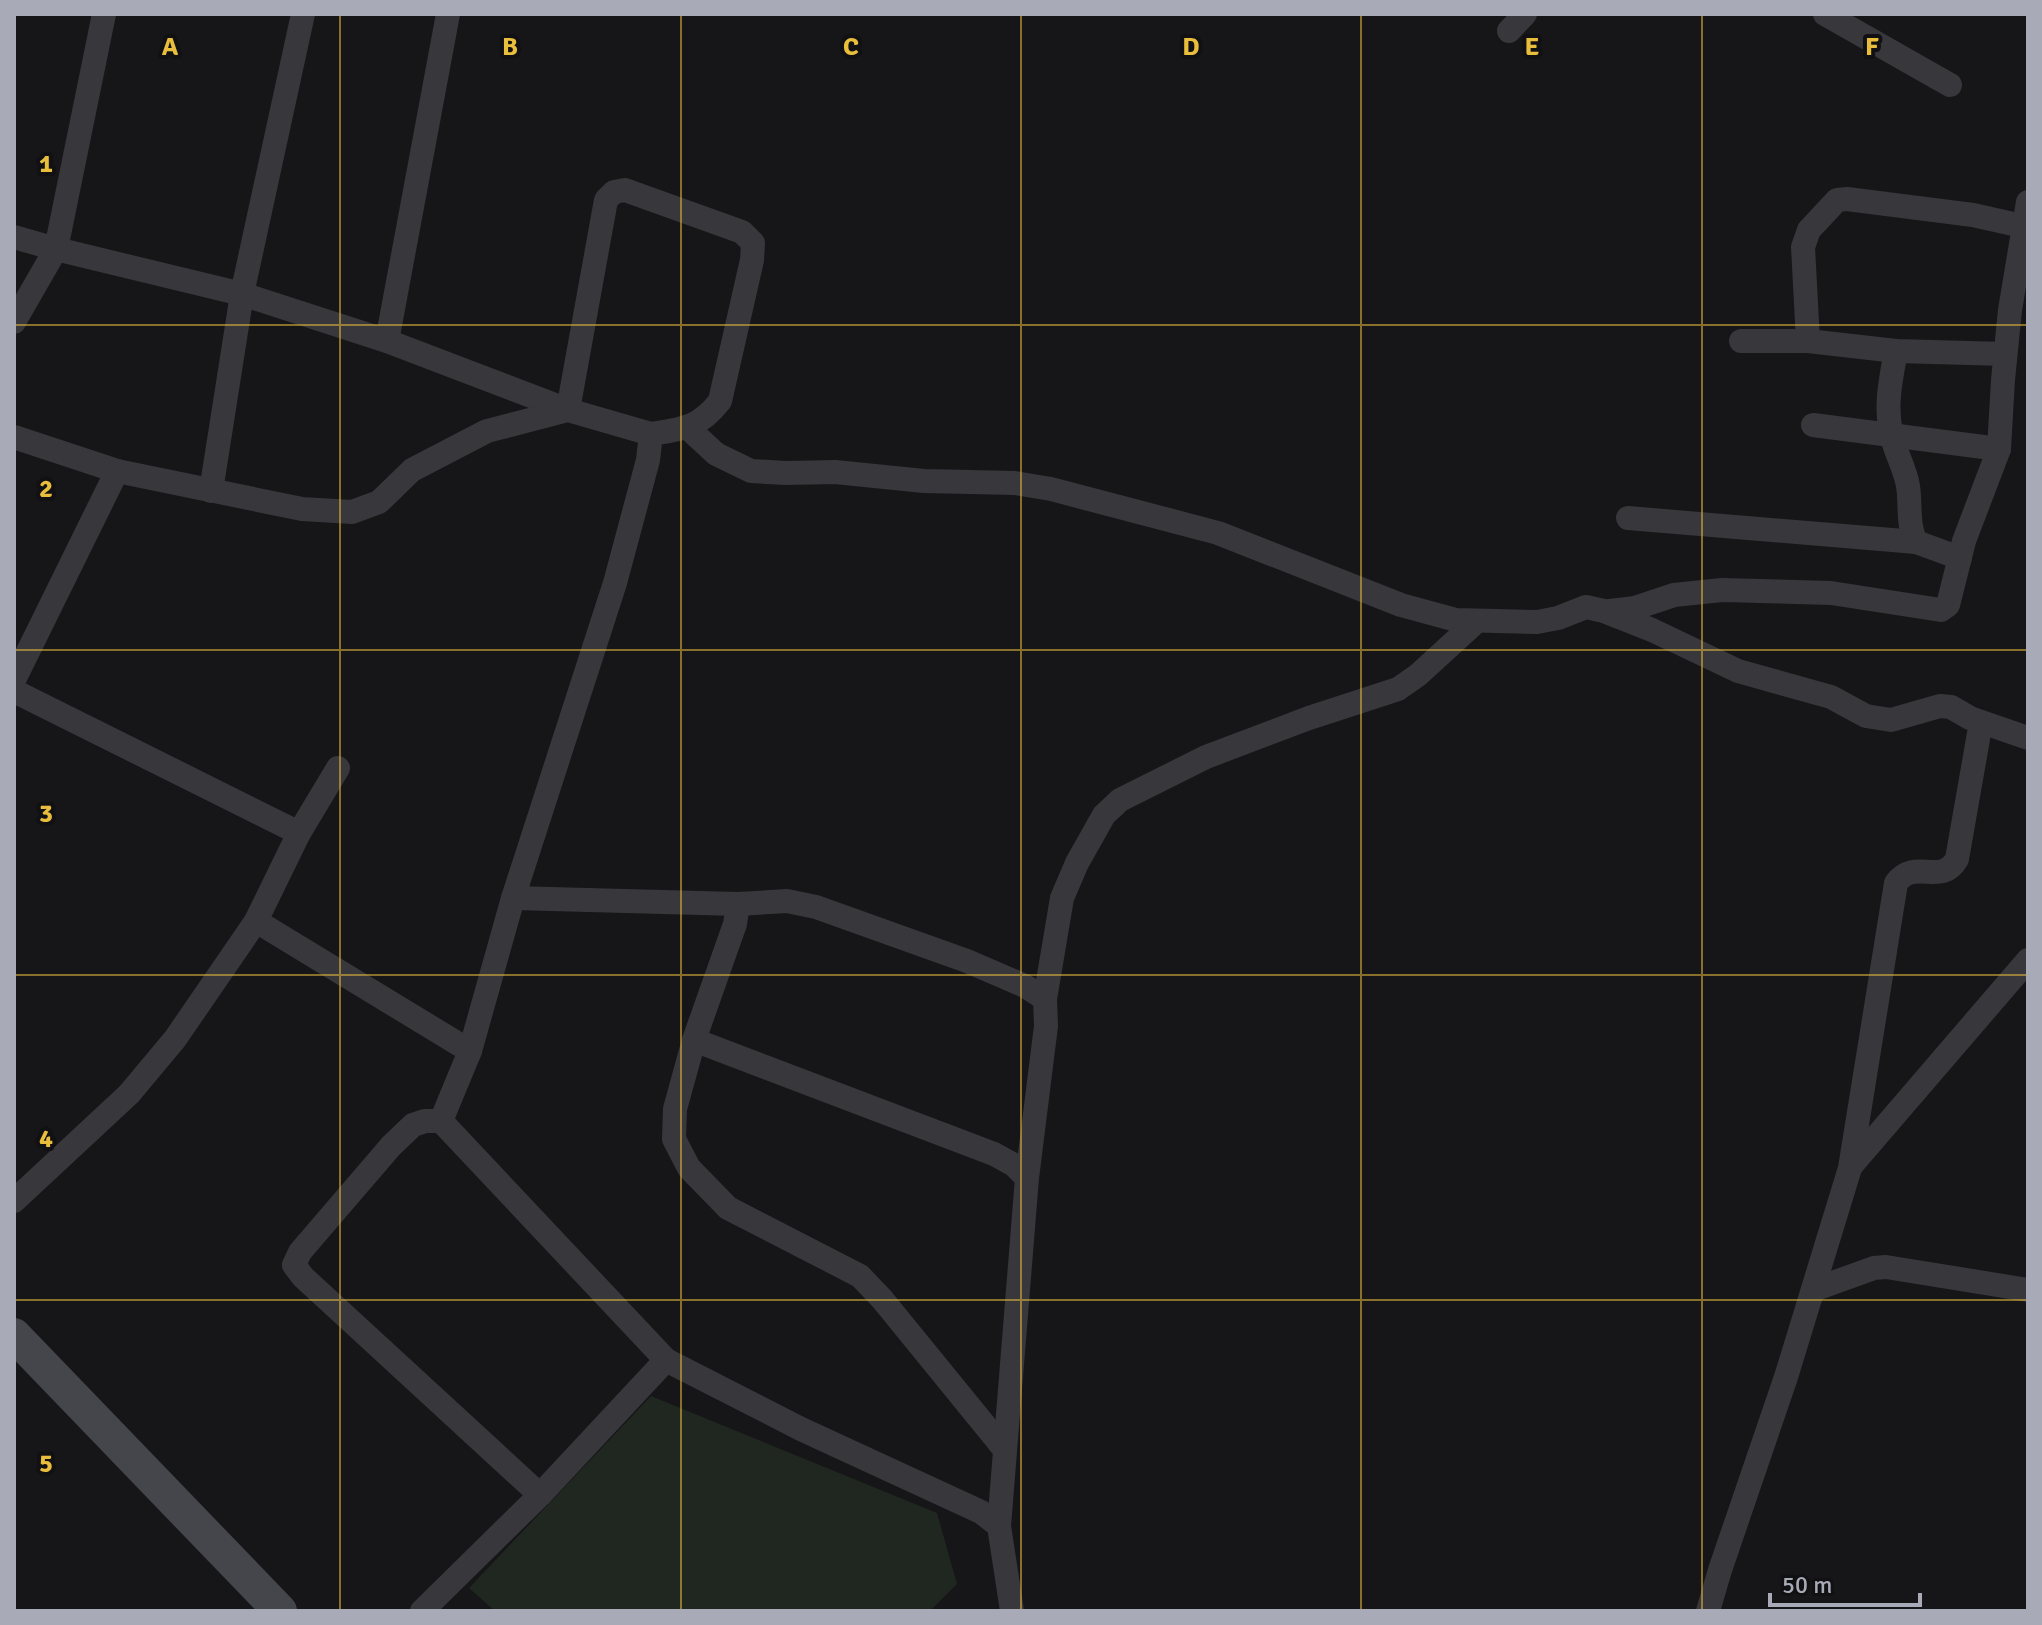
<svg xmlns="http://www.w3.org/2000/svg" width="2042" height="1625" font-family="Signika,sans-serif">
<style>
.pitch{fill:#202721}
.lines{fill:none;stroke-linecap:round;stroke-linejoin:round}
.street{stroke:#37373c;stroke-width:24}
.secondary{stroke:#45464c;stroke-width:34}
.grid{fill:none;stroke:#e9be3c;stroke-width:2;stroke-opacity:0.55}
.grid-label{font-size:26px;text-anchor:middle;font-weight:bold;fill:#e9be3c;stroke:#111012;stroke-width:8;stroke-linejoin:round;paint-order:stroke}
</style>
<rect width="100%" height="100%" fill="#161517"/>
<path class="pitch" d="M651,1396L937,1513L957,1584L930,1611H495L469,1588Z"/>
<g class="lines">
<g class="street">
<path d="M104,14L56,249L242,294L387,341L568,410L651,434L648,460L615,583L513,898"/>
<path d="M1825,14L1950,85"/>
<path d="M1509,31L1525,14"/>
<path d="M14,237L56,249L14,322"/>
<path d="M387,341L448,14"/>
<path d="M1741,341H1808L1896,351L2005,354"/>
<path d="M1808,341L1803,247L1809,230L1837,200L1847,199L1973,215L2022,226"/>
<path d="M1896,351C1891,378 1885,405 1891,432C1894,451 1905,467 1908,486C1911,505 1907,524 1916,542L1960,558"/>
<path d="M1813,425L1999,449"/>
<path d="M688,428L716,454L751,471L786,473L835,472L924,481L1015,483L1051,489L1218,533L1401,605L1456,620L1537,622L1558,618L1586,607L1604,611L1652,630L1738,671L1831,697L1866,716L1891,720L1940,706L1951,707L1970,718L2028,738"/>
<path d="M14,437L117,471L14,680"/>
<path d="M117,471L302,509L352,512L379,502L412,470L487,431L568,410L606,200L614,192L625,190L742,232L753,243L752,260L720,401C699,428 683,429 651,434"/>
<path d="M211,491L242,294L303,14"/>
<path d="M1628,518L1916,542"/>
<path d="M1610,611L1635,608L1674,595L1722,590L1831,593L1941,610L1948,605L1964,541L1999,449L2003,380L2010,310L2028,202"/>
<path d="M14,691L299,833"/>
<path d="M738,904L735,924L694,1040L675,1109L674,1139L689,1168L728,1208L860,1276L882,1299L1005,1450"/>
<path d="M256,921L470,1051"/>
<path d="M1045,999L1062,898L1077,863L1104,815L1120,800L1206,757L1309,718L1398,689L1418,675L1477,621"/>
<path d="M694,1040L994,1154L1014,1165L1027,1178L999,1526"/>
<path d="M441,1121H425L413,1125L391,1146L300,1252L294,1265L303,1277L540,1495"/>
<path d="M1851,1166L2028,960"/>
<path d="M14,1201L129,1094L175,1039L256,921L299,833L338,768"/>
<path d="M1813,1290L1874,1268L1886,1267L2028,1290"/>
<path d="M666,1360L801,1429L981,1512L999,1526L1012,1611"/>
<path d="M422,1611L540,1495L666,1360L441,1121L470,1051L513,898L738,904L787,901L816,907L967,961L1025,986L1045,999L1046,1026L1027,1178"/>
<path d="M1708,1611L1720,1570L1786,1377L1850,1168L1896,883C1915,857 1941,887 1957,859L1981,722"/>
</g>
<path class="secondary" d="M14,1335L280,1611"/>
</g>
<path class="grid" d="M340,14V1611M681,14V1611M1021,14V1611M1361,14V1611M1702,14V1611M14,325H2028M14,650H2028M14,975H2028M14,1300H2028"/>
<g class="grid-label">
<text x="170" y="55">A</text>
<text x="510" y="55">B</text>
<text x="851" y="55">C</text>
<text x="1191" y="55">D</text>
<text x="1532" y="55">E</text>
<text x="1872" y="55">F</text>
<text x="46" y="172">1</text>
<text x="46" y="497">2</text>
<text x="46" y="822">3</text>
<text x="46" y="1147">4</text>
<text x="46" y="1472">5</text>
</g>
<rect width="2042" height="1625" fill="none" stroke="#a8abb7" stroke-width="32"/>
<path d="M1770 1593v12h150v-12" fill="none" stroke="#a8abb7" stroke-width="4"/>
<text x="1782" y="1593" font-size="24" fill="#a8abb7" stroke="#111012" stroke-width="6" paint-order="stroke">50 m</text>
</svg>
